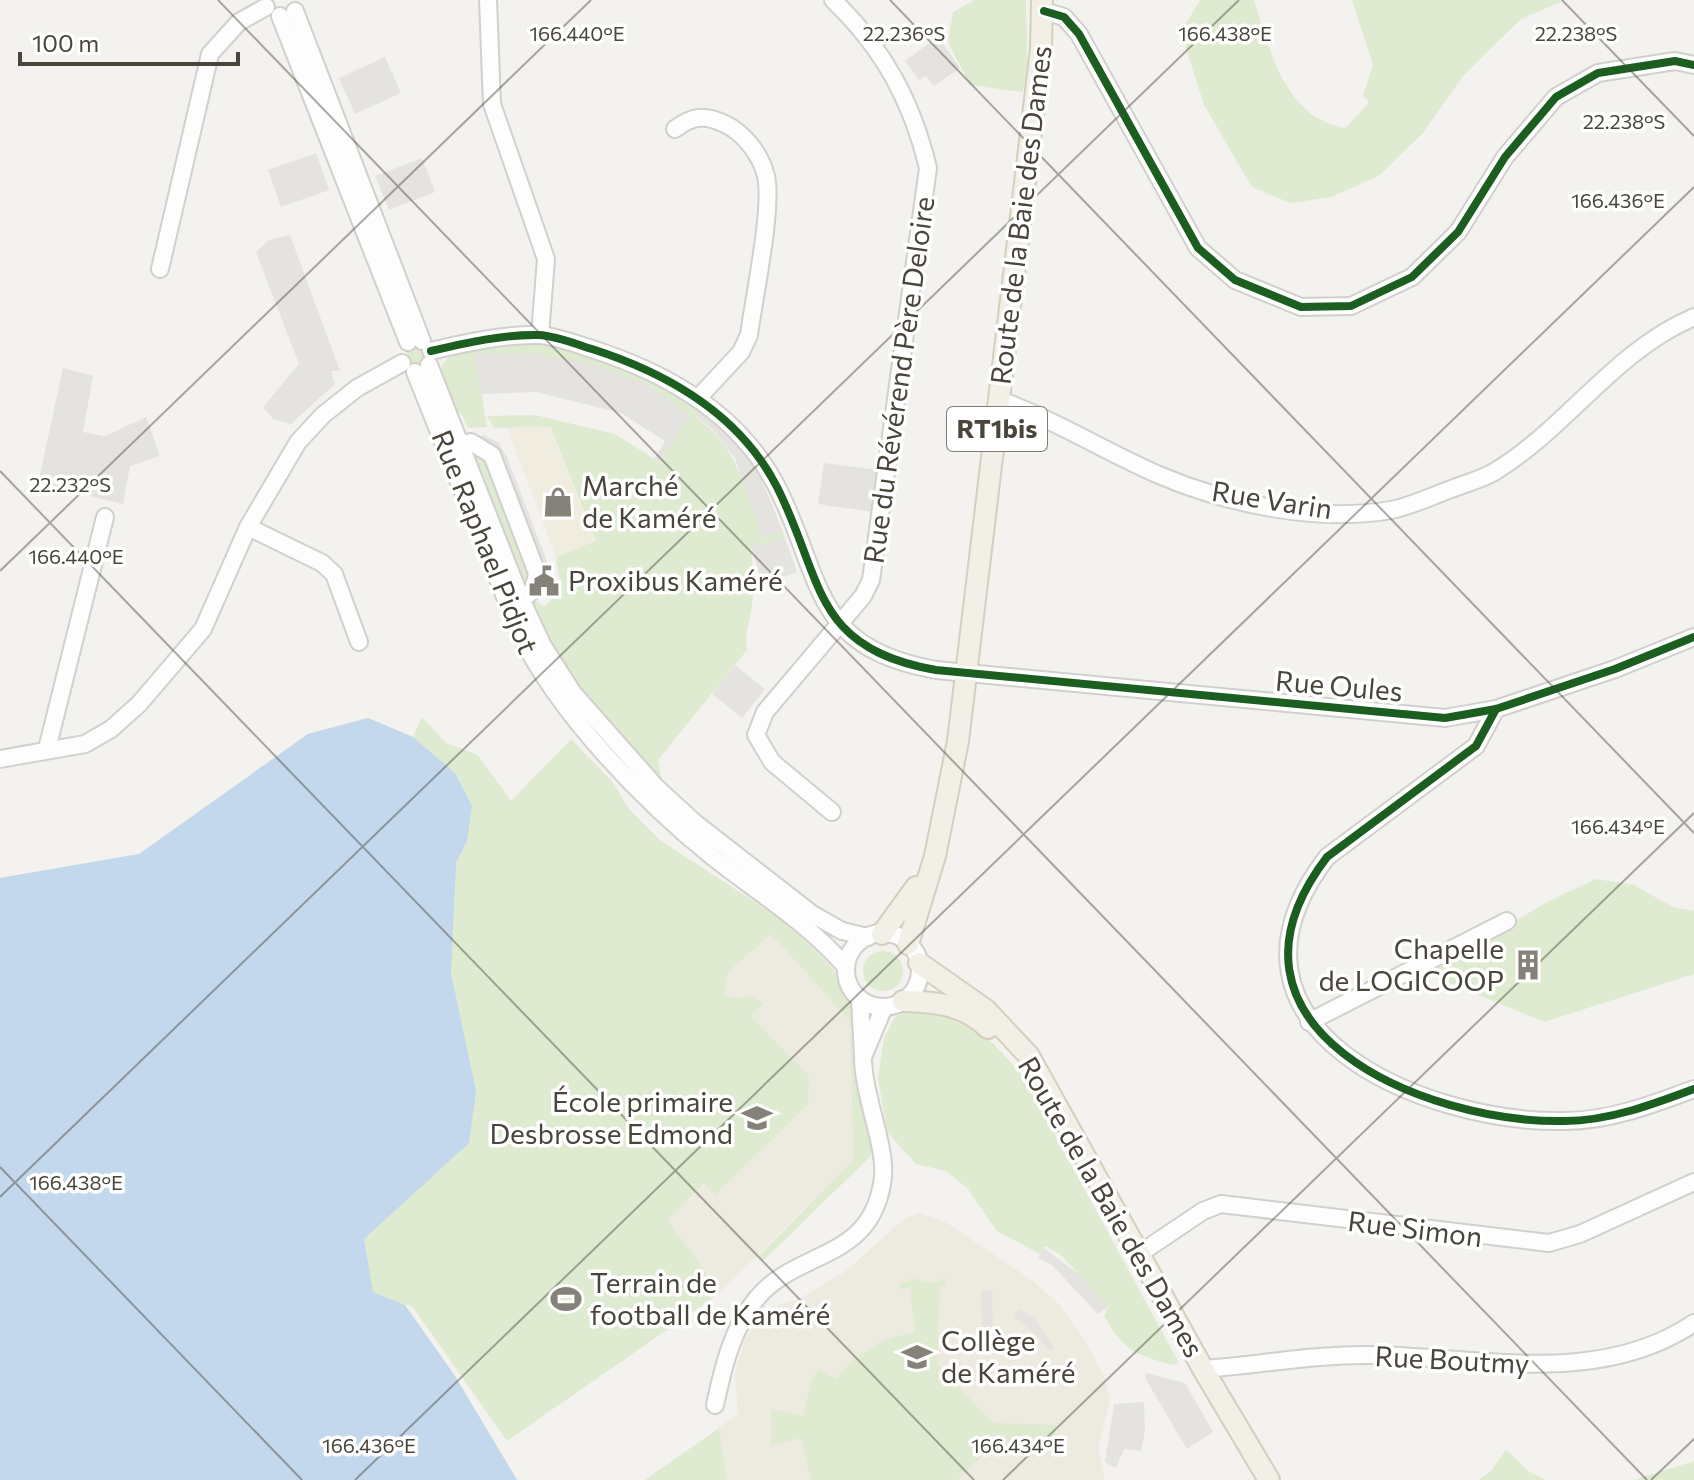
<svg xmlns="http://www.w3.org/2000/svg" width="1694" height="1480" font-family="Commissioner,sans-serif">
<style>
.commercial{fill:#f1ece0}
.education{fill:#edeadf}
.green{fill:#deebd1}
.parking{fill:#e5e3e0}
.water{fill:#c3d7ed}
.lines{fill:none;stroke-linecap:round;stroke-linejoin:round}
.minor-casing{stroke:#d1d0cc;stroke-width:20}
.major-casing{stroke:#d4cfbe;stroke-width:24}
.minor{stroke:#fdfdfd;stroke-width:16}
.major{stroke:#f1efe6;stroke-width:20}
.cycleway-casing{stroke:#fff;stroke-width:13}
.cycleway{stroke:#1b5e20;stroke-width:8}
.ticks{fill:none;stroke:#49453a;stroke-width:2;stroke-opacity:0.45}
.labels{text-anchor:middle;stroke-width:7;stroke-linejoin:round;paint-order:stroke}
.shield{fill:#fff;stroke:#807d75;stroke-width:2}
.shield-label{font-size:26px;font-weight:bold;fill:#49453a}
.street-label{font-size:28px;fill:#49453a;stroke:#fff}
.poi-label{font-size:28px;fill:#49453a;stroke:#fff;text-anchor:start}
.ticks-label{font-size:20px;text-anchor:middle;fill:#49453a;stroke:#fff;stroke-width:7;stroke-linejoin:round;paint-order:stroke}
</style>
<rect width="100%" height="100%" fill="#f3f2ef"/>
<path class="commercial" d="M549,427L596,542L556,557L507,428Z"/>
<g class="education">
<path d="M771,933L850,1021L853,1160L720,1293L625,1157L723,1024L728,972Z"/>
<path d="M920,1213L947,1223L1033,1281L1061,1306L1084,1339L1104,1376L1110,1399L1098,1448L1105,1480H727L719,1428L738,1414L735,1374L744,1340L767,1308L801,1298L846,1271L905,1218Z"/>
</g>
<g class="green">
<path d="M975,0H1026L1028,78L1022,92L970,85L948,42L953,12Z"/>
<path d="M1200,0H1254C1270,50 1285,119 1346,128L1369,102L1363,95L1373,65L1352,0H1565L1521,19L1463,76L1423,133L1380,175L1332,197L1290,203L1252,187L1204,105L1181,32Z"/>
<path d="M518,344C588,345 646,374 704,409L698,419C738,447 747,493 762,537L783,532L785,538L751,546C752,565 755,586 752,605C750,625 744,627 747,650L658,760L662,783L574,687L529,606L532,598L545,607L561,587L556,557L596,541L550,427L494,428L487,416L535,415L615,434L659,462L690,414L475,354L487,427L468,428L461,413L453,414C449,404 441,390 440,379C437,343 496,346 518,344Z"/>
<circle cx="416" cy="355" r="10"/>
<path d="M477,451H481L528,575L537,573L528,585H523L472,455Z"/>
<path d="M422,717L446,743L478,755L511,801L571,739L612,781L628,808L660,840L784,921L821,956L835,971L845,997L853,1007C850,1055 862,1106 875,1152L763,1261L759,1256L853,1160L850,1021L771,934L728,972L725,997L744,998L749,995L763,1003L751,1016L809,1076L808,1104L715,1195L704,1183L668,1219L720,1293L507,1441L412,1306L405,1305L455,1376L517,1480H0V878L139,854L308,734L368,718L413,737Z"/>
<path d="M1596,879L1634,885L1673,907L1694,911V974L1544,1022L1427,974L1547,902Z"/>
<circle cx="883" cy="971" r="20"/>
<path d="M917,1006C976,1019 985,1033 1024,1078L1179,1363L1173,1365C1134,1354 1125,1352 1104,1316L1108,1307L1062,1256L1045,1246L1040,1254L997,1231L967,1188L946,1171L916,1164L887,1132L878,1078L884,1038L895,1017Z"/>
<path d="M911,1278L933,1283L945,1279V1286H940L937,1364L993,1423L1056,1425L1055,1449L992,1447L957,1480H811L801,1438L771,1446V1409L803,1416L810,1385L819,1369L836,1379C858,1352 880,1339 915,1332L910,1288L899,1289L900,1282H909Z"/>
<path d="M719,1428L727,1480H645Z"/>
<path d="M1506,1449L1529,1472L1546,1480H1479L1491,1471Z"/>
<path d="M1694,1461V1480H1634Z"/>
</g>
<g class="parking">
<path d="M938,37L960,68L934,86L926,76L919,80L905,61Z"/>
<path d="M385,57L401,93L355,114L339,78Z"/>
<path d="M316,153L329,190L281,207L268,170Z"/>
<path d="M422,158L435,192L389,210L375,176Z"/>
<path d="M290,235L340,371H331L335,384L291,424L273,419L263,407L299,364L256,252L269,240Z"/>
<path d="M528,353L586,362L645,384L690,414L659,462L654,459L665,441L621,413L536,392L481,394L474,354Z"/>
<path d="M63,368L93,376L83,432L105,436L146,417L160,456L130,466L123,504L38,484Z"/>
<path d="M704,409L742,444L755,463L783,532L762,537L735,458L712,429L698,418Z"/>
<path d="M484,435L498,442L507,457L549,567L551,579L537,596L536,573L527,575L483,460L492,456L473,437Z"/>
<path d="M824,463L879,470L873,512L818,504Z"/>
<path d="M785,538L797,572L762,585L751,546Z"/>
<path d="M735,665L765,689L742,718L712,694Z"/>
<path d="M1044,1248L1081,1276L1108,1307L1098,1314L1052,1265L1038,1258Z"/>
<path d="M981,1290H992L993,1332H983Z"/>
<path d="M1018,1309L1034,1318L1055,1349L1048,1351L1039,1337L1014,1316Z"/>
<path d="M1025,1371L1067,1373L1066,1383L1024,1381Z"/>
<path d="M1146,1373L1185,1383L1213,1432L1187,1449L1145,1378Z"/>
<path d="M1144,1402L1145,1431L1141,1451L1124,1449L1116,1468L1105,1462L1114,1404Z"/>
</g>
<path class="water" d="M368,718L413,737L455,773L472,806L467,841L456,863L451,973L476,1091L469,1143L364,1239L373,1292L405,1305L455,1376L517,1480H0V878L139,854L308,734Z"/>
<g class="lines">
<g class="minor-casing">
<g id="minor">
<path d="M488,0L492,104L546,259L540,335"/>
<path d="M295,11L422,341"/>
<path d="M1044,11L1064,17L1079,34L1198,248L1235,280L1301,307L1351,306L1412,277L1458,232L1505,157L1556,97L1598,73L1675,61L1694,65"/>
<path d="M280,16L408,342"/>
<path d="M675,129C692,116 704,114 725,124C744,133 761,155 766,176C773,209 754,297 749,335L741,352L699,397"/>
<path d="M160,269L210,54L239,22L266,7"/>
<path d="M431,351C465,343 505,334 539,335C556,336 576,344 592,349C667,373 739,413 777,487C824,580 811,648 936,670L1445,718L1496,709L1615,669L1694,637"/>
<path d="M429,365L521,599L543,646L573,693L656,787L694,822L812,914L842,931L868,937"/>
<path d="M415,372L519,632C558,713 644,802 714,858C760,894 808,923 846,967"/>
<path d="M1000,400C1055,420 1106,452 1159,475C1227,504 1318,523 1391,510C1412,506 1434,495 1454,488C1467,483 1482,479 1494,472C1567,428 1614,351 1694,317"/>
<path d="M462,444L471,442L492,455L537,573C534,591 532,596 514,600"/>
<path d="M248,527L322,563L334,574L359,642"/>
<path d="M1496,709L1476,746L1327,857C1197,1027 1423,1124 1565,1121C1609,1121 1654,1104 1694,1089"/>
<path d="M47,749L105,517"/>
<path d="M0,759L85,744L111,729L139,704L203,629L248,527L298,442L323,415L357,388L402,363"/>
<path d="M832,812L772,762L756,735L765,712L863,596L871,580L928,168C912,101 883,48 833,0"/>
<circle cx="883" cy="970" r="37"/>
<path d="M860,999L863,1057L884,1007"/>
<path d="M1309,1022L1507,921"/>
<path d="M1139,1254L1203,1211L1221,1204L1549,1243L1580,1234L1694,1182"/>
<path d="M1203,1369C1260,1365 1315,1354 1373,1355C1480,1357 1599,1387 1694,1323"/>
<path d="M715,1405C723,1368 732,1328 757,1298C799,1248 873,1262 883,1177C886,1145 863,1095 863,1057"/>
</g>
</g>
<g class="major-casing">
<g id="major">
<path d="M882,934L916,887"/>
<path d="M908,944L935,856L958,741L1041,49L1042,0"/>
<path d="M919,963L986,1010L1029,1056L1203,1369L1269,1480"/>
<path d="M903,1001C935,1002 964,1004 988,1028"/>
</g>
</g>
<use href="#minor" class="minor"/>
<use href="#major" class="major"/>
<g class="cycleway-casing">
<g id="cycleway">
<path d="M1044,11L1064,17L1079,34L1198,248L1235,280L1301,307L1351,306L1412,277L1458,232L1505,157L1556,97L1598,73L1675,61L1694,65"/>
<path d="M431,351C465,343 505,334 539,335C556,336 576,344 592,349C667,373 739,413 777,487C824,580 811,648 936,670L1445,718L1496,709L1615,669L1694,637"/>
<path d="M1496,709L1476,746L1327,857C1197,1027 1423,1124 1565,1121C1609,1121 1654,1104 1694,1089"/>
</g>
</g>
<use href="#cycleway" class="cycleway"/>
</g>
<path class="ticks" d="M218,0L1647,1480M890,0L1694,833M1562,0L1694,136M0,471L974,1480M0,571L591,0M0,1167L302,1480M0,1197L1239,0M355,1480L1694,187M1003,1480L1694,813M1651,1480L1694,1439"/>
<defs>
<g id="shop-bare" transform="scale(2.4)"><path d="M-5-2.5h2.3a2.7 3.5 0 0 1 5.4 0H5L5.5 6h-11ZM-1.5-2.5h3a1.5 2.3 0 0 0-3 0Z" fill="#848279" stroke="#fff" stroke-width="2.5" paint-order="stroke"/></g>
<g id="civic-bare" transform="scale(2.4)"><path d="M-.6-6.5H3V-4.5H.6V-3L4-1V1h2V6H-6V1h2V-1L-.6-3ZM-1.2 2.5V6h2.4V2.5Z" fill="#848279" stroke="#fff" stroke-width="2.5" paint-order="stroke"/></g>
<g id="building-bare" transform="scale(2.4)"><path d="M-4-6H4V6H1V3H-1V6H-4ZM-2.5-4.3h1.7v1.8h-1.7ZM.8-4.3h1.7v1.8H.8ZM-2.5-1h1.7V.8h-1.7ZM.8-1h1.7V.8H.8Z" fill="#848279" stroke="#fff" stroke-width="2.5" paint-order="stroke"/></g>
<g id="school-bare" transform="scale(2.4)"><path d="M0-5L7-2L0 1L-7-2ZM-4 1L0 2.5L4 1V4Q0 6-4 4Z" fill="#848279" stroke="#fff" stroke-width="2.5" paint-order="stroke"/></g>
<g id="stadium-bare" transform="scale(2.4)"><path d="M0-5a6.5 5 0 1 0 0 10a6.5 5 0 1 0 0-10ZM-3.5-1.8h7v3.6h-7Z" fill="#848279" stroke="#fff" stroke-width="2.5" paint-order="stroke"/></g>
</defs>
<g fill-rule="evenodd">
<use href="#shop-bare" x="558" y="502"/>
<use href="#civic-bare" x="544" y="581"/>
<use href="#building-bare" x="1528" y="965"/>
<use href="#school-bare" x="757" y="1118"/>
<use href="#stadium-bare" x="566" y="1299"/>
<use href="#school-bare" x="917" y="1357"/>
</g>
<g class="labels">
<rect class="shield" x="947" y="407" width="100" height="44" rx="6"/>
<g class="shield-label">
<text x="997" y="438">RT1bis</text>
</g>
<g class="street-label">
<text transform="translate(1021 215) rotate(-83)" y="10">Route de la Baie des Dames</text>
<text transform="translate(899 380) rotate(-82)" y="10">Rue du Révérend Père Deloire</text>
<text transform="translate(1272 500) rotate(9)" y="10">Rue Varin</text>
<text transform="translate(485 542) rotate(68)" y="10">Rue Raphael Pidjot</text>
<text transform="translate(1339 686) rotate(5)" y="10">Rue Oules</text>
<text transform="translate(1111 1207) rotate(60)" y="10">Route de la Baie des Dames</text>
<text transform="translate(1415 1229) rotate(7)" y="10">Rue Simon</text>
<text transform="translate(1452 1360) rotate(3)" y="10">Rue Boutmy</text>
</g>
<g class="poi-label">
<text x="582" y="496">Marché<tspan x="582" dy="32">de Kaméré</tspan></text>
<text x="568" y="591">Proxibus Kaméré</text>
<text x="1504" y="959" text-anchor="end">Chapelle<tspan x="1504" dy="32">de LOGICOOP</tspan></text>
<text x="733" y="1112" text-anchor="end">École primaire<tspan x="733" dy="32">Desbrosse Edmond</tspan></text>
<text x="590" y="1293">Terrain de<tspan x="590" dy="32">football de Kaméré</tspan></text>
<text x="941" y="1351">Collège<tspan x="941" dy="32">de Kaméré</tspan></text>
</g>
</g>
<g class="ticks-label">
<text x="577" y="41">166.440°E</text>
<text x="1225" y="41">166.438°E</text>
<text x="1576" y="41">22.238°S</text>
<text x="904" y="41">22.236°S</text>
<text x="1624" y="129">22.238°S</text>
<text x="1618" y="208">166.436°E</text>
<text x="70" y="492">22.232°S</text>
<text x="76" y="564">166.440°E</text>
<text x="1618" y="834">166.434°E</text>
<text x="76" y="1190">166.438°E</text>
<text x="369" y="1453">166.436°E</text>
<text x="1018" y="1453">166.434°E</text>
</g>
<path d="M20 52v12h218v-12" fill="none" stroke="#49453a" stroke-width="4"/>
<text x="32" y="52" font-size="24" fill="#49453a" stroke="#ffffff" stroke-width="6" paint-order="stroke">100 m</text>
</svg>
